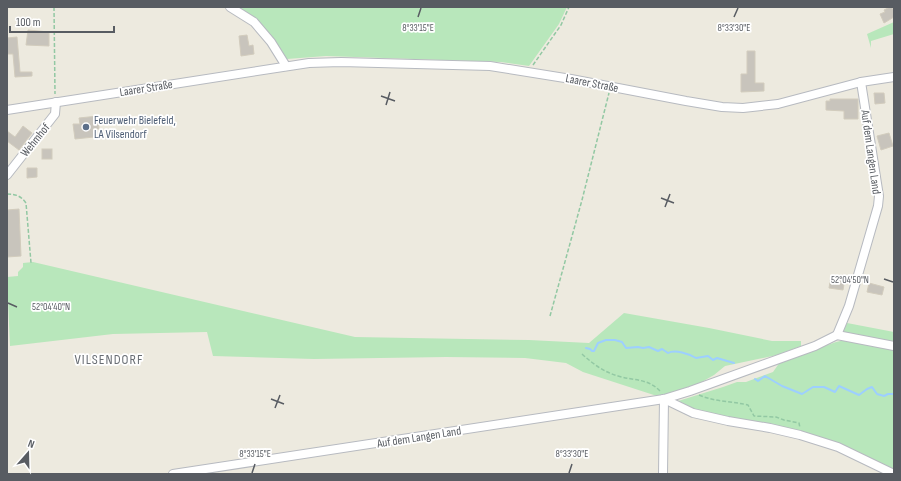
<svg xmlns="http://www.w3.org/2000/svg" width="901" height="481" font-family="'Sofia Sans Condensed',sans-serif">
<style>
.green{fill:#b8e7bb}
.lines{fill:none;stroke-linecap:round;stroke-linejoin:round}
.stream{stroke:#9dcfff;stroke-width:2}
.building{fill:#c8c4bc;stroke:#d2ccbd}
.minor-casing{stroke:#b7bac0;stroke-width:10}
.path{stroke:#92c8a3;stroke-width:1.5;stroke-dasharray:4 2;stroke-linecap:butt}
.minor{stroke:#fff;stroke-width:8}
.ticks{fill:none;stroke:#585c62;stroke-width:1.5}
.service-dot{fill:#5c6f8a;stroke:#fff;stroke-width:1.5}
.labels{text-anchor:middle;stroke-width:3.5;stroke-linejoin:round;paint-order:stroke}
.street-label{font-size:12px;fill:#585c62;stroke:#fff}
.service-label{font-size:12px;fill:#4e5e75;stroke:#fff;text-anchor:start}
.quarter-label{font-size:14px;letter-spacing:1px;fill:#696e74;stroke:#fff}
.ticks-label{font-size:10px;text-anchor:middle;fill:#585c62;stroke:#fff;stroke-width:3.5;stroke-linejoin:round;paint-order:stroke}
</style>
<rect width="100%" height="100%" fill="#edeadf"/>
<g class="green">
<path d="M236,7H567L559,24L529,66L501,62L326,56L287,59L272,40Z"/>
<path d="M894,22V34L871,41V48L867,34Z"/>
<path d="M33,262L355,337L529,340L589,343L624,313L709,328L772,341H801V346L777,355L725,366L714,375L700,383L660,397L583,372L566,363L525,358L446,357L314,359L213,356L207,332L113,334L10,346L7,277L18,276V272L23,267V263Z"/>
<path d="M847,323L894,332V343L843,332Z"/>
<path d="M849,339L894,349V473L839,446L724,418L694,409L675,402L723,387L737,382H746L773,372L780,362L836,342Z"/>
</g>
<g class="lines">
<g class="stream">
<path d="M586,348L590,349L592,351H594L598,343L606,340H615L622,342L626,348L638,347L643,348L649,347L658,351L662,349L668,353C675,349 689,354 696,358L708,356L713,360L717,358L734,363"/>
<path d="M755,379L758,381L765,376L782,386L802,394L813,387H824L835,392L839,386L859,395L867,389L872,387L877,394L884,396L888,394H894"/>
</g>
</g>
<g class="building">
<path d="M890,7H892L894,11V17L884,23L880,14L885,12L884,10Z"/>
<path d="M28,30L49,32V46L26,45Z"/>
<path d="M247,35L249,46L253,45L254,54L241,56L239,36Z"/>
<path d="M17,37L20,72H32V76L15,77L13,54H7V38Z"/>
<path d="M747,51H755V83H764V91L741,92V74H747Z"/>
<path d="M874,93H884L885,103L875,104Z"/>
<path d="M830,99H858V119H844V111L826,110V101H830Z"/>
<path d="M98,116L99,129H93L94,137L75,139L73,124H80L79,118Z"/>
<path d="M23,126L32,133L19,150L7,141V131L15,137Z"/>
<path d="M889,133L893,146L881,150L877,136Z"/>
<rect x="42" y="149" width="10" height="10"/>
<path d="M27,168H37V177L27,178Z"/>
<path d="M19,209L21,256L7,257V210Z"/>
<path d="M831,276L845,278L843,290L829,288Z"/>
<path d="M869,283L884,287L882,295L867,292Z"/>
</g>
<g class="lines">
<g class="minor-casing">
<g id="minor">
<path d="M230,7L254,22L271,42L286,66"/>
<path d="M7,110L309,63L341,62L490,66L571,79L686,101L722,107L743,108L778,104L861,82L894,77"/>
<path d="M7,175L55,114L56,102"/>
<path d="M837,335L894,346"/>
<path d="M664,399L693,413L728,421L770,428L800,435L838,447L894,474"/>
<path d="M173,474L664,399L690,391L815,346L837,335L849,306L878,206L879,196L861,82"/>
<path d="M663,474L664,399"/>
</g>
</g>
<g class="path">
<path d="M54,7L55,94"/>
<path d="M533,65L561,25L569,7"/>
<path d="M7,194C16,194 21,196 26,203L31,263"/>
<path d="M550,316L582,200L609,93"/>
<path d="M582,354C593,364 604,372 618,376C635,381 648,378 661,392"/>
<path d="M699,395C715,402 731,401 748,405L754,416L776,417L784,420L799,423L800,428"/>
</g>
<use href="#minor" class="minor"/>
</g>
<path class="ticks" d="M418,17L421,8M734,17L738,8M381,96L395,101M386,105L390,92M661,198L674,203M665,207L670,194M884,279L893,282M8,303L17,307M271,399L284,404M275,408L280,395M252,473L255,464M569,473L572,464"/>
<circle class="service-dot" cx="86" cy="127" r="4"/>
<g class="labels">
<g class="street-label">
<text transform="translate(592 83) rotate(11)" y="4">Laarer Straße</text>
<text transform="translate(146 88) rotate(-9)" y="4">Laarer Straße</text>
<text transform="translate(35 140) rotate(-51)" y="4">Wehmhof</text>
<text transform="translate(871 152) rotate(82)" y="4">Auf dem Langen Land</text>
<text transform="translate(419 437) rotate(-9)" y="4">Auf dem Langen Land</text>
</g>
<g class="service-label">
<text x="94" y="124">Feuerwehr Bielefeld,<tspan x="94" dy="14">LA Vilsendorf</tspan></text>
</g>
<g class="quarter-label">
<text x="109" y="364">VILSENDORF</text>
</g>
</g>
<g class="ticks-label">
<text x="734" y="31">8°33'30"E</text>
<text x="418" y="31">8°33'15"E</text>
<text x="850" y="283">52°04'50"N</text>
<text x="51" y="310">52°04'40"N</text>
<text x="255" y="457">8°33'15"E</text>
<text x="572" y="457">8°33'30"E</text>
</g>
<rect width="901" height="481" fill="none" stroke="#585c62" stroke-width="16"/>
<g transform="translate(28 453) rotate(20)" stroke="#ffffff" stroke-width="3" paint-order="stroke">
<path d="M0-3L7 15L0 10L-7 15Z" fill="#585c62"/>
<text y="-6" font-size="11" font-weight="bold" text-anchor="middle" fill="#585c62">N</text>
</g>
<path d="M10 26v6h104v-6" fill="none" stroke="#585c62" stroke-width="2"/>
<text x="16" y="26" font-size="12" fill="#585c62" stroke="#ffffff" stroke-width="3" paint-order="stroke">100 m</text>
</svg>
